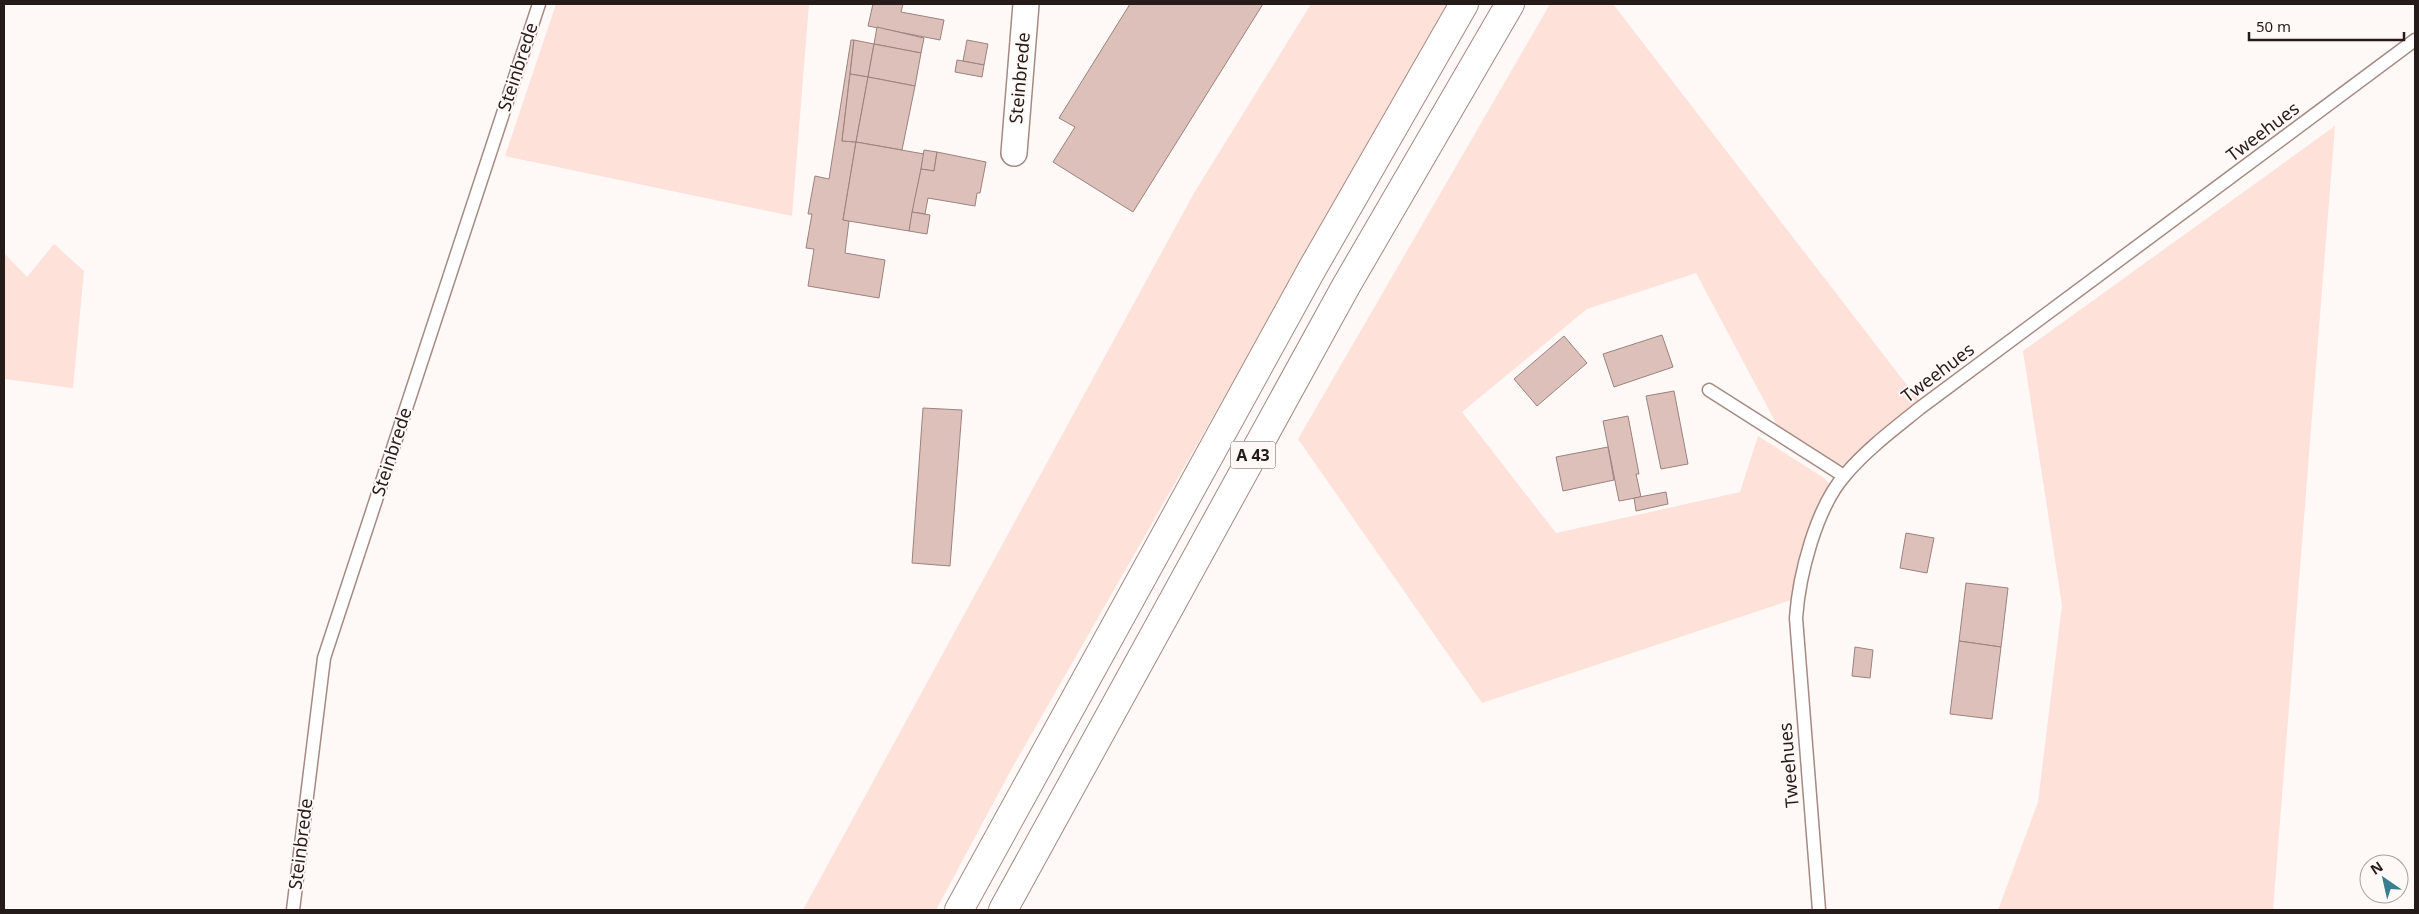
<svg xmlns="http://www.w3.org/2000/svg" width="2419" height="914" font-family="'Noto Sans',sans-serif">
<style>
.green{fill:#fee2da}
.building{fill:#dcc0b9;stroke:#9c827c}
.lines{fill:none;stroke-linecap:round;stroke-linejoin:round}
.lane-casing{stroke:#a48a83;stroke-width:15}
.street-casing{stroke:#a48a83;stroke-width:28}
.highway-casing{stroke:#a48a83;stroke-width:30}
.lane{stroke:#fff;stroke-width:12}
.street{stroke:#fff;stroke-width:25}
.highway{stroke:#fff;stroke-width:28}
.labels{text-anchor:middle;stroke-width:4;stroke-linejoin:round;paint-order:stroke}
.shield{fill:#fef8f6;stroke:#665d5b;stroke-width:1}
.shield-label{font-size:16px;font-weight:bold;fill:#251b19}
.street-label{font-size:18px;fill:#251b19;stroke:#fef8f6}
</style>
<rect width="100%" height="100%" fill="#fef8f6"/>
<g class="green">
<path d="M556,4H809L792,216L505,156Z"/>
<path d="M1311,4H1449L1011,770L936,910H803L1194,193Z"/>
<path d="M1550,4H1613L1920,402L1850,461L1843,465L1835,464L1769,428L1776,423L1696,273L1587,309L1462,412L1556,533L1740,492L1758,436L1824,478L1830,484C1828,502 1814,517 1807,534C1798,554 1795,578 1791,600L1482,703L1298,439Z"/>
<path d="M2335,126L2273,910H1998L2038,802L2062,605L2023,351Z"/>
<path d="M54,244L84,271L73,388L4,379V253L27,277Z"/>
</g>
<g class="building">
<path d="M873,4H903L901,12L944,20L940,40L868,26Z"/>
<path d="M1130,4H1263L1133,212L1053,162L1075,127L1059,118Z"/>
<path d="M877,27L924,38L921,53L874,44Z"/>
<path d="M851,40H854L842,141L856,142L843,220L849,221L845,253L885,260L879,298L808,286L814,249L806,248L812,214H808L815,176L829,179Z"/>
<path d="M854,40L874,44L868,77L850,74Z"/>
<path d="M967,40L988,44L984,65L963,61Z"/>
<path d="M874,44L921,53L915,86L868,77Z"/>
<path d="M957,60L984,65L982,77L955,72Z"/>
<path d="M850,74L868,77L856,142L842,141Z"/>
<path d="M868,77L915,86L902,150L856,142Z"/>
<path d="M856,142L924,154L909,231L843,220Z"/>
<path d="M924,150L937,152L934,171L921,169Z"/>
<path d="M937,152L986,162L980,193H977L975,206L928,198L925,214L912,212L921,169L934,171Z"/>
<path d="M912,212L930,215L927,234L909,231Z"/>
<path d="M1662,335L1673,367L1614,387L1603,354Z"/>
<path d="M1564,336L1587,363L1537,406L1514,379Z"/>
<path d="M1674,391L1688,464L1661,469L1646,396Z"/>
<path d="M923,408L962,410L950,566L912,563Z"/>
<path d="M1628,416L1639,474H1636L1641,497L1619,501L1603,421Z"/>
<path d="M1608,447L1614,480L1563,491L1556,457Z"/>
<path d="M1666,492L1668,504L1636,511L1634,498Z"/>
<path d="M1906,533L1934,538L1927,573L1900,568Z"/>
<path d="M1966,583L2008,588L2001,647L1959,641Z"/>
<path d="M1959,641L2001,647L1992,719L1950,714Z"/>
<path d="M1855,647L1873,650L1870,678L1852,676Z"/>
</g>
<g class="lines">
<g class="lane-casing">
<g id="lane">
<path d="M1709,390L1844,476"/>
<path d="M293,910L324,658L539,4"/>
<path d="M1819,910L1796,618C1799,575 1816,508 1845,475C1867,449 1894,429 1920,408L2415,40"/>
</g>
</g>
<g class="street-casing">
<path id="street" d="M1014,153L1026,4"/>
</g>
<g class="highway-casing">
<g id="highway">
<path d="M959,910L1312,269L1464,4"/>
<path d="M1003,910L1346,286L1510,4"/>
</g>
</g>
<use href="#lane" class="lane"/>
<use href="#street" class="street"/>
<use href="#highway" class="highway"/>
</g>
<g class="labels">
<rect class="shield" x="1230.5" y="441.5" width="45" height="27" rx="4"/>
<g class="shield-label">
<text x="1253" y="461">A 43</text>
</g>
<g class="street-label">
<text transform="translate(518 67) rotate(-72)" y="6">Steinbrede</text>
<text transform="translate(1020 78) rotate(-85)" y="6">Steinbrede</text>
<text transform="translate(2263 132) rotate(-37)" y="6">Tweehues</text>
<text transform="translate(1938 373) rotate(-37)" y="6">Tweehues</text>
<text transform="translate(392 452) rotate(-72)" y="6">Steinbrede</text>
<text transform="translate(1789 765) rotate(-95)" y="6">Tweehues</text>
<text transform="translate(301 844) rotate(-83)" y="6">Steinbrede</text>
</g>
</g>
<rect width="2419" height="914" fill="none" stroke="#251b19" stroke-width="10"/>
<g transform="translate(2384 879) rotate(326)"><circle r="24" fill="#fef8f6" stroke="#a7a09e"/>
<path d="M0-4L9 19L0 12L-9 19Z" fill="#3b7e8e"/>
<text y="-8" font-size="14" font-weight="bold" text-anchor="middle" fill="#251b19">N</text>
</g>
<path d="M2249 32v8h155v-8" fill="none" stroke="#251b19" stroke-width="2.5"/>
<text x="2256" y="32" font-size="15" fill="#251b19" stroke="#fef8f6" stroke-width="4" paint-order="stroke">50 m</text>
</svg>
